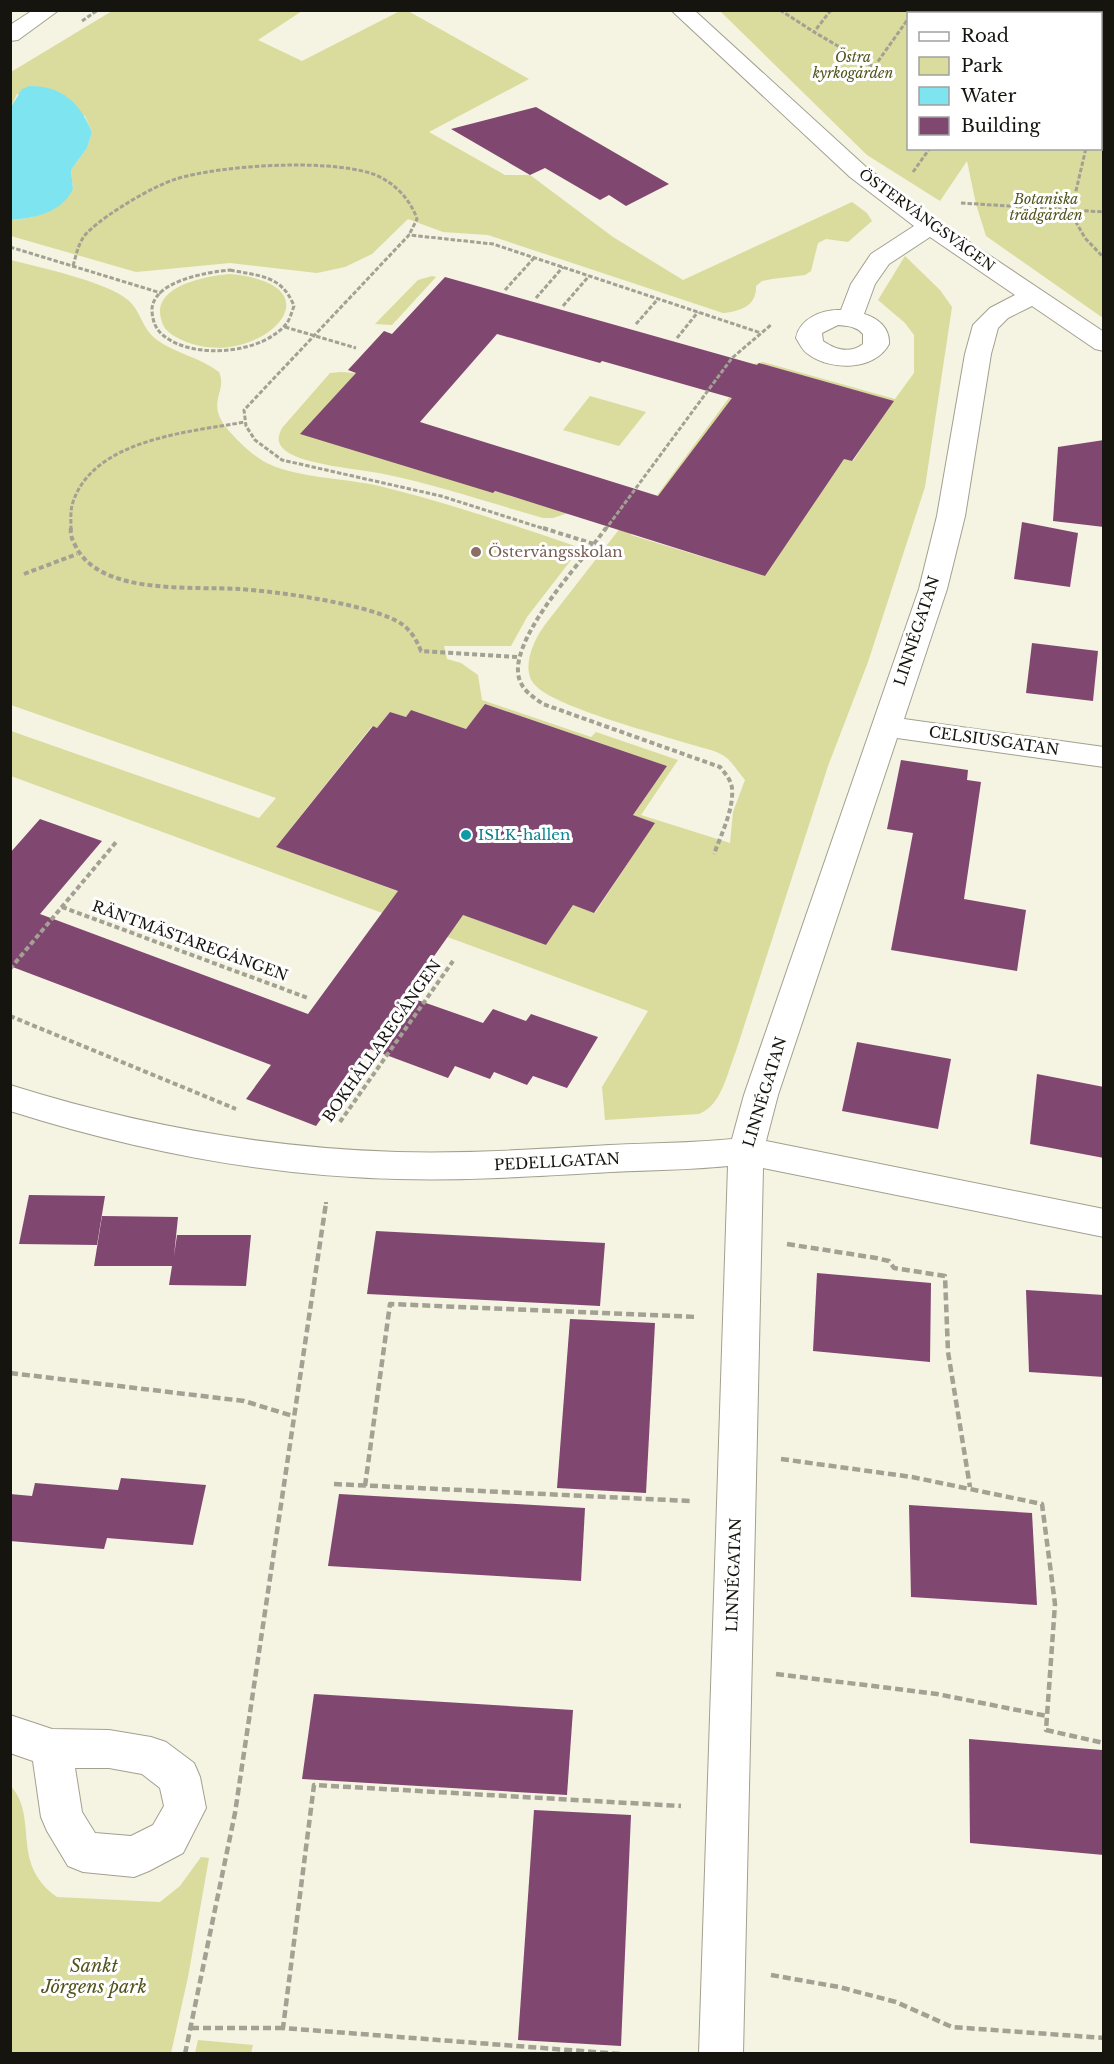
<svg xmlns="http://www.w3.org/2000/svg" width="1114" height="2064" font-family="'Libre Baskerville',serif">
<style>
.green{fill:#d9dc9c;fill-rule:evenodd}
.water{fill:#7de4f0}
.building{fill:#804771;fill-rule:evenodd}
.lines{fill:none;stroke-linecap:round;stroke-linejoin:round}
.minor-casing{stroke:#a3a090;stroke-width:2}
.path-far2{stroke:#a2a193;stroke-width:3;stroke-dasharray:4.5 2;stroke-linecap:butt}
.path-far1{stroke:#a2a193;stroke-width:4;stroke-dasharray:5 3;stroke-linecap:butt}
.path{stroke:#a2a193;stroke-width:4.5;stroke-dasharray:8 4;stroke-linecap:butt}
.minor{fill:#fff;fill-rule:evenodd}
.education-dot{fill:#8d6e63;stroke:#fff;stroke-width:2}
.culture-dot{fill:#0f9aa8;stroke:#fff;stroke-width:2}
.labels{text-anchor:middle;stroke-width:6;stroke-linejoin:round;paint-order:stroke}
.far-park-label{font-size:14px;font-style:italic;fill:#53541d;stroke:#fff}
.far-street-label{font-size:14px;fill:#15140e;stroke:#fff}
.education-label{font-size:15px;fill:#785e54;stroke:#fff;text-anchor:start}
.street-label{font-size:15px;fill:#15140e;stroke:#fff}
.culture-label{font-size:15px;fill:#0d838f;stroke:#fff;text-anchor:start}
.near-park-label{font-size:18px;font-style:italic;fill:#53541d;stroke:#fff}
</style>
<rect width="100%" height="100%" fill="#f5f3e1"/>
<g class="green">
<path d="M257,10L262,12L302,11L258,40L302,61L398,12L408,11L529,79L429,132L505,175H530L613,237L683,280L852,202L867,213L872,221L848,242L826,239L818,243L811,271L805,275L772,279L762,281L756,286C757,306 740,311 723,313L488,235L443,232L408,219L372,254L345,267L317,273L230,263L136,272L11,236V220C42,218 52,211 73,189L71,170L87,148L92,132L85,116L17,94L11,107V72L112,11Z"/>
<path d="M720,11H1103V318L986,236L976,204L967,161L940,201L867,155ZM908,14H1100V148H908Z"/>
<path d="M905,256L940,290L952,307L925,487L868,662L828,766L736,1051C727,1073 722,1105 699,1114L605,1120L602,1087L648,1011L11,776V731L259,818L276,798L11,705V260C38,267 108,282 128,300C141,311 142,329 157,340C176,354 200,357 219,372C228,393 204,402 229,431C238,441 251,454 263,461C293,478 345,478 379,486C445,502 510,524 575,546L578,551L527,617L511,646H444L447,659L461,663L478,675L482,700L591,737L596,732L678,760L641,815L730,843L733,812L745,780C738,772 732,761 724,756C716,750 702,748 693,745C661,735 554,707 535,685C520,669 534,640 544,626L621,527L655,498L754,364L763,362L895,399L914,373V335L905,323L878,300ZM759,363L893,401L853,461L833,456L765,576L631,535ZM485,704L667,766L633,815L654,823L595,913L573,905L546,945L276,847L372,726L377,728L390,712L406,717L411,710L466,729Z"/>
<path d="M230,274C348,285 255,374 182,340C174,336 165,332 162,322C149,286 206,276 230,274Z"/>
<path d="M432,276L436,277L392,325L375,324L418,280Z"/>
<path d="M341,372L356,373L301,434L568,513L553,518H543C490,503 438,485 384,474C360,469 304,465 286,451C277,444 277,438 282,428L330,373Z"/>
<path d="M590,396L646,412L619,446L563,430Z"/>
<path d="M10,1785C40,1818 9,1863 57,1897L160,1902L180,1886L201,1857L209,1858L188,1977L171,2053H11Z"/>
<path d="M198,2040L253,2045L251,2053H195Z"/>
</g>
<path class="water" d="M30,86C62,86 80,103 92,132L87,148L71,170L73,189C61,213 35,218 11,220V107L22,89Z"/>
<g class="building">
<path d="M536,107L669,184L626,206L609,195L600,200L545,168L530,175L451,129Z"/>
<path d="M445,277L757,365L759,363L894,401L852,461L844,459L765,576L495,491L493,493L300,434L356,373L348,370L384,331L392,334ZM497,334L600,363L602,361L732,398L658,496L420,422Z"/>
<path d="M1104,440V527L1053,521L1058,447Z"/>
<path d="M1022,522L1078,533L1070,587L1014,579Z"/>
<path d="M1032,643L1098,651L1093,701L1026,693Z"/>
<path d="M485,704L667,766L633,815L655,823L594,913L573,905L546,945L463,915L406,996L483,1023L493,1009L526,1021L531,1014L598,1037L567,1088L533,1076L527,1085L494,1072L490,1079L455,1066L448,1078L370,1049L316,1126L246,1099L271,1065L10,966V853L40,819L102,841L40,914L308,1014L398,891L276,847L373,726L377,728L390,712L406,717L411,710L466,729Z"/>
<path d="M901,760L968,770L967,780L981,782L964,899L1026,910L1017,971L891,950L913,833L887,829Z"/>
<path d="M857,1042L951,1059L938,1129L842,1111Z"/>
<path d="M1037,1074L1104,1087V1158L1030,1144Z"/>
<path d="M29,1195L105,1196L97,1245L19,1244Z"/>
<path d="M102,1216L178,1217L174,1256L177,1235H251L246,1286L169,1285L172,1266H94Z"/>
<path d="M376,1231L605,1243L600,1306L367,1294Z"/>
<path d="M817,1273L931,1283L930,1362L813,1351Z"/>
<path d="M1026,1290L1104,1295V1377L1029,1372Z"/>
<path d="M570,1319L655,1323L646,1493L557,1488Z"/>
<path d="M121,1478L206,1485L193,1545L107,1538L104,1549L10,1541V1494L32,1496L35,1483L118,1490Z"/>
<path d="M339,1494L585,1508L581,1581L328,1566Z"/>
<path d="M909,1505L1032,1513L1037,1605L911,1597Z"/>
<path d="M314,1694L573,1710L567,1795L302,1779Z"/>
<path d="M969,1739L1102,1750L1104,1855L970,1843Z"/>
<path d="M534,1810L631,1815L621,2046L518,2040Z"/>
</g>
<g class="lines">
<g class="minor-casing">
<g id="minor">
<path d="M33,10H59L18,40L10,41V25Z"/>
<path d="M671,10H694L866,167L938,221L1104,332V351L1095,349L1032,306L1008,318L998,328L991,354L965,516L947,589L904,719L1104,747V767L897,738L778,1095L766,1141L1104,1209V1237L763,1168L743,2054H699L728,1166C689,1170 650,1170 611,1172C540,1176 469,1181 398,1179C265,1176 136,1151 10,1111V1085C137,1125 265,1148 397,1152C469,1154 539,1149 610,1145C651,1143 692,1143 732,1139L744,1095L919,589L937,516L965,354L973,325L990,308L1015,295L930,237L889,264L875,284L864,314C878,318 890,328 889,344C875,371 830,371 808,354C802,350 800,344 796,338C799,319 822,309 841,310L851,284L871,254L914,226L850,177ZM838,325C848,326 856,326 863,334V344C850,354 836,350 823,341L822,333Z"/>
<path d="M10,1715L52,1729L109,1730L151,1737L166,1742L194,1763L200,1777L206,1808L183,1853L149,1871L134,1877L83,1872L68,1866L47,1831L41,1817L33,1761L10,1753ZM75,1768H109L142,1774L160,1788L164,1806L153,1825L131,1836L95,1833L82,1812Z"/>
</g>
</g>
<g class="path-far2">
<path d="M780,10L814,32"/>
<path d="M831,10L814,32L874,67L908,19"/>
<path d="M912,14L914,10"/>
<path d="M1014,14L1016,10"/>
<path d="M82,21L98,10"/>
<path d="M1100,81L1104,70"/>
<path d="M913,172L930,148"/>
<path d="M961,203L1104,212"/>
<path d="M1068,209L1075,195L1086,148"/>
<path d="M1069,210L1085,238L1104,258"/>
<path d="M10,247L161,293"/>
<path d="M73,266C77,252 79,239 90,230C108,213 153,186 176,179C221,165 325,159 370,173C392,180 410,198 417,219L409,235"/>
<path d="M230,270C259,276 282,275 294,306C292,311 290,319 287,323C263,354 194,360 164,336C156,330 153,322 152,312C150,281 208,272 230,270Z"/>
<path d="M505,290L534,258"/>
<path d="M536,298L563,267"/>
<path d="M563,306L589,276"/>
<path d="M636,324L658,299"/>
<path d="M285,327L356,348"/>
<path d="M677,338L698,312"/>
<path d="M71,530C71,521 70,510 73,502C94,439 189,432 245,422"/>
<path d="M548,530L441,496L282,460L255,440L246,426L244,410L409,235L493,244L761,333"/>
<path d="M605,530L732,358L772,324"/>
</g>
<g class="path-far1">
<path d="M71,528C70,535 72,539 75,545C99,596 192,586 239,589C275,591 377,605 403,625C412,632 417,641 421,651L518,657"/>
<path d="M543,528L594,544C572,572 509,642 519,678C522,690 533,697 543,704L720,767C725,773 731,780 732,788C734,809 721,835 714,854"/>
<path d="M594,544L606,528"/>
<path d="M24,574L77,554"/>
<path d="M62,907L308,998"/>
<path d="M10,969L117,841"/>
<path d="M10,1016L236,1109"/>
<path d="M340,1122L453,961"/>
<path d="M326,1204V1202"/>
</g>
<g class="path">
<path d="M787,1244L876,1258L889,1261L894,1268L945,1276L948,1352L970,1487"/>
<path d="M10,1373L244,1401L293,1416"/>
<path d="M781,1459L912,1477L1042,1504L1055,1604L1046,1730L1104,1743"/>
<path d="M334,1484L690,1501"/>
<path d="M365,1486L390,1304L697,1317"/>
<path d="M776,1674L937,1694L1047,1716"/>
<path d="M771,1975L839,1987L896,2002L952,2027L1104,2038"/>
<path d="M191,2028H283"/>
<path d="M185,2054L235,1813L326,1203"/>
<path d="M620,2054L283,2028L314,1785L681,1806"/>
</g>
<use href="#minor" class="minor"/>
</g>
<circle class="education-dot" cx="476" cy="552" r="6"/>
<circle class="culture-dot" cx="466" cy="835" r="6"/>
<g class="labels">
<g class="far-park-label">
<text x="853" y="62">Östra<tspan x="853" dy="16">kyrkogården</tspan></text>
<text x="1046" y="204">Botaniska<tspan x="1046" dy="16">trädgården</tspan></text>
</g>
<g class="far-street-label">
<text transform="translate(927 220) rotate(36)" y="5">ÖSTERVÅNGSVÄGEN</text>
</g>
<g class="education-label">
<text x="488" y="557">Östervångsskolan</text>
</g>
<g class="street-label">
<text transform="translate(917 631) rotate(-72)" y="5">LINNÉGATAN</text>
<text transform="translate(994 741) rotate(8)" y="5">CELSIUSGATAN</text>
<text transform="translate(190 941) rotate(20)" y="5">RÄNTMÄSTAREGÅNGEN</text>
<text transform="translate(382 1041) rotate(-55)" y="5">BOKHÅLLAREGÅNGEN</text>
<text transform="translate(765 1092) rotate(-73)" y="5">LINNÉGATAN</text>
<text transform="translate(557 1162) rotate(-3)" y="5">PEDELLGATAN</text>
<text transform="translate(734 1575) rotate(-88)" y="5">LINNÉGATAN</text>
</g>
<g class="culture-label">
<text x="478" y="840">ISLK-hallen</text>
</g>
<g class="near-park-label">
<text x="94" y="1972">Sankt<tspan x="94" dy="21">Jörgens park</tspan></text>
</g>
</g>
<rect width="1114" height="2064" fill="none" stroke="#15140e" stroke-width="24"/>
<rect x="907" y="12" width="195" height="138" fill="#ffffff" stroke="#a1a19f" stroke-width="1.5"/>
<rect x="919" y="32" width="30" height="9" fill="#ffffff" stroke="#a1a19f" stroke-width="1.5"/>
<text x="961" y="42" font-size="18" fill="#15140e">Road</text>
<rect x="919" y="57" width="30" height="18" fill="#d9dc9c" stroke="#a1a19f" stroke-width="1.5"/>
<text x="961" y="72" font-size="18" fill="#15140e">Park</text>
<rect x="919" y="87" width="30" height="18" fill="#7de4f0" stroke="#a1a19f" stroke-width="1.5"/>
<text x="961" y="102" font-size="18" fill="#15140e">Water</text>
<rect x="919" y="117" width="30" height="18" fill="#804771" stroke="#a1a19f" stroke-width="1.5"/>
<text x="961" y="132" font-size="18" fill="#15140e">Building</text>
</svg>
